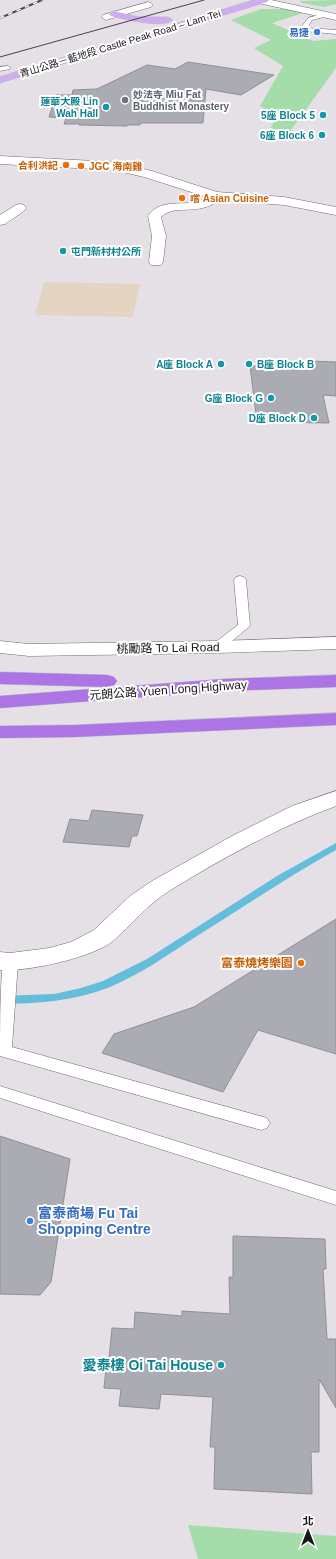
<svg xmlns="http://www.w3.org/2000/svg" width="336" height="1559" font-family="Helvetica,'Noto Sans TC',sans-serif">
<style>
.commercial{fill:#e4d5c3}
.green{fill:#a4dda9}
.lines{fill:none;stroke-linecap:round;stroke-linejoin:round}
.stream{fill:#65bddc;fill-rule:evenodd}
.building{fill:#ababb3;stroke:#8f8f97}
.service-casing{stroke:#706a70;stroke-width:1}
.minor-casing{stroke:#706a70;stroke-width:1}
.primary-casing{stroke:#bfbebf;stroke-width:1}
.motorway-casing{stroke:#bfbebf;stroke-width:1}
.service{fill:#fff;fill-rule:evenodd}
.minor{fill:#fff;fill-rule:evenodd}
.primary{fill:#cdacef;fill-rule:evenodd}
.motorway{fill:#ac74e4;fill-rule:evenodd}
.tram{stroke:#474347;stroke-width:1}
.rail-casing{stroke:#474347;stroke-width:2}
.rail{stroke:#fff;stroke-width:1.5;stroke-dasharray:4.5;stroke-linecap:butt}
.shop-dot{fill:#3f7fe0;stroke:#fff;stroke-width:1.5}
.worship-dot{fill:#6b7280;stroke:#fff;stroke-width:1.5}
.culture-dot{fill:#0f9aa8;stroke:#fff;stroke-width:1.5}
.food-dot{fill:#e8710a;stroke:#fff;stroke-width:1.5}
.labels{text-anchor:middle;stroke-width:4;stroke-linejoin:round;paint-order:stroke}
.far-shop-label{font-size:10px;font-weight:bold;fill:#366cbe;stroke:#fff;text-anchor:end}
.far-street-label{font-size:10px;fill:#191619;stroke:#fff}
.far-worship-label{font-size:10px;font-weight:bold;fill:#5b616d;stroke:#fff;text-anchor:start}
.far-culture-label{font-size:10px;font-weight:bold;fill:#0d838f;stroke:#fff;text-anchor:end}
.far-food-label{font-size:10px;font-weight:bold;fill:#c56008;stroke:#fff;text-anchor:start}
.street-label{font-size:12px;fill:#191619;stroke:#fff}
.food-label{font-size:12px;font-weight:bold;fill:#c56008;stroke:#fff;text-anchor:end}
.near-shop-label{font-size:14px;font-weight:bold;fill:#366cbe;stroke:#fff;text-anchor:start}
.near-culture-label{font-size:14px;font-weight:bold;fill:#0d838f;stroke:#fff;text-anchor:end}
</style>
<rect width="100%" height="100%" fill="#e5dfe6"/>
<path class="commercial" d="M44,282L140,284L133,317L35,315Z"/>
<g class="green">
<path d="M336,0V4L324,7L302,3L300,1Z"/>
<path d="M261,9H286L303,13L272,23L313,41L336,39V68L283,141L269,130L278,116L260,106L283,66L254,48L271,40L231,20Z"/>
<path d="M188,1525L336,1536V1559H198Z"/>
</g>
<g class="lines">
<path class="stream" d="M336,843V850C288,877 243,907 197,936C169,954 141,974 110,987C75,1001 37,1004 0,1004V996L54,994L81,988L103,981L147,959L277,876Z"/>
</g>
<g class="building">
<path d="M188,62L274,75L241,95L206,89L203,123H141L140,125H127V126L79,125L80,124H64L66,118L49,117L56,95H72L73,90L97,89L147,65L175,69Z"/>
<path d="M310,361L336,362V396L323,395L329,423L257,422L250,366L310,367Z"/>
<path d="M92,810L143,815L137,836H132L129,847L63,842L70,819L89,821Z"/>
<path d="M336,919V1054L258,1030L223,1092L102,1053L114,1034L194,1007Z"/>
<path d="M0,1136L70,1159L51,1282L40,1295L0,1294Z"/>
<path d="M233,1236L325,1239L326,1269H323L327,1339H336V1408L319,1379V1452H311L312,1494L214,1489L215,1447H210L213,1397L161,1394L159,1409L119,1406L121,1389L104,1388L107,1359H109L112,1328L134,1329L135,1312L182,1316V1311L230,1314L229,1277H233Z"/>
</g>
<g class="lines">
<g class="service-casing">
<g id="service">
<path d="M326,13L328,14V16L312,20L307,28L336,30V34L303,31L300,29L308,18Z"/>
<path d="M8,66L10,67V69L0,71V67Z"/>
<path d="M240,576L244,577L246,580L250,626L221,650H213L211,647L213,644L238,625L234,580L236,577Z"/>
<path d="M10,957L16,958L18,962L12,1047L267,1118L270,1123L267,1128L261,1130L0,1056C0,1038 0,971 4,958Z"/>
<path d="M0,1086L336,1191V1205L0,1098Z"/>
</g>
</g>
<g class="minor-casing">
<g id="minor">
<path d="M253,0H271L336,14V20L258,3Z"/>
<path d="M148,2L151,3L153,5L151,7L106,20L101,17L103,15Z"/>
<path d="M0,156L114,162L152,171L217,192L284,197L336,207V215L284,205L219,200C198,217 175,203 161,217L166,236L163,262L161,265H151L149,262L152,236L148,216C162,195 190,210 207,197L144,177L114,170L0,164Z"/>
<path d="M20,204L24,205L26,208L24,211L5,224L0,225V215L16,205Z"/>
<path d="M336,637V649L217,653L29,656L0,653V641L29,644L217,641Z"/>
<path d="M336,791V806C279,827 221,859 169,891C147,905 132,924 113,941C92,958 26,972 0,970V952L10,953L49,948L71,942L94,930L130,896L152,881L232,836L292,806Z"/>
</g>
</g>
<g class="primary-casing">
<g id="primary">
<path d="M254,0H269L267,2L0,83V77Z"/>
<path d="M114,11L139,17H168L173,20C164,29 123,19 111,16L109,14Z"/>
</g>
</g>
<g class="motorway-casing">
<g id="motorway">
<path d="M0,672L107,675L114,677L117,681L114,685L107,687L0,684Z"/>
<path d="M336,675V687L224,691L0,708V696L224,679Z"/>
<path d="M336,713V725L75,737L0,738V726L75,725Z"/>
</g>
</g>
<use href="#service" class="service"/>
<use href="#minor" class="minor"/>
<use href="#primary" class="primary"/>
<use href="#motorway" class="motorway"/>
<path class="tram" d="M0,57L204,0"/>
<g class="rail-casing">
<path id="rail" d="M0,18L42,0"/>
</g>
<use href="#rail" class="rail"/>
</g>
<g class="shop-dot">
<circle cx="317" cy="32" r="4"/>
<circle cx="30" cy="1221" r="4"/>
</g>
<circle class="worship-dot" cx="125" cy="100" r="4"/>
<g class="culture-dot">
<circle cx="106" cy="107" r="4"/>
<circle cx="323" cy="115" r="4"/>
<circle cx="322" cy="135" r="4"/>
<circle cx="63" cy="251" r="4"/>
<circle cx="221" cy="364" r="4"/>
<circle cx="249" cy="364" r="4"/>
<circle cx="271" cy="398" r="4"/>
<circle cx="314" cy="418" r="4"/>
<circle cx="221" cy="1365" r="4"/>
</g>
<g class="food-dot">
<circle cx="66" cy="165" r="4"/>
<circle cx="81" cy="166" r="4"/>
<circle cx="182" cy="198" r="4"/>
<circle cx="301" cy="963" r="4"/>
</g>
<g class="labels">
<g class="far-shop-label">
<text x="309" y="36">易捷</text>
</g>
<g class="far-street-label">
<text transform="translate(120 43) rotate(-17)" y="4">青山公路－藍地段 Castle Peak Road – Lam Tei</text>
</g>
<g class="far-worship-label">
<text x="133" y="98">妙法寺 Miu Fat<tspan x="133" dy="12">Buddhist Monastery</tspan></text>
</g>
<g class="far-culture-label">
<text x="98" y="105">蓮華大殿 Lin<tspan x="98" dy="12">Wah Hall</tspan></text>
<text x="315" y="119">5座 Block 5</text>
<text x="314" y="139">6座 Block 6</text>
<text x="71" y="255" text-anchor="start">屯門新村村公所</text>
<text x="213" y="368">A座 Block A</text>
<text x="257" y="368" text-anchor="start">B座 Block B</text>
<text x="263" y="402">G座 Block G</text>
<text x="306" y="422">D座 Block D</text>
</g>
<g class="far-food-label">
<text x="58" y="169" text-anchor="end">合利洪記</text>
<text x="89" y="170">JGC 海南雞</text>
<text x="190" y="202">嚐 Asian Cuisine</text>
</g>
<g class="street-label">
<text transform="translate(168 648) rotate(-1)" y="4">桃勵路 To Lai Road</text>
<text transform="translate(168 690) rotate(-4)" y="4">元朗公路 Yuen Long Highway</text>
</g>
<g class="food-label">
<text x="293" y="967">富泰燒烤樂園</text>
</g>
<g class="near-shop-label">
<text x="38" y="1218">富泰商場 Fu Tai<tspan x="38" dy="16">Shopping Centre</tspan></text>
</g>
<g class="near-culture-label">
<text x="213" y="1370">愛泰樓 Oi Tai House</text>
</g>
</g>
<g transform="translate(308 1531)" stroke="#ffffff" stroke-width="3" paint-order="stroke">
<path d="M0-3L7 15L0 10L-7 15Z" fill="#191619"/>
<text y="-6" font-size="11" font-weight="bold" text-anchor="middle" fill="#191619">北</text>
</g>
</svg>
